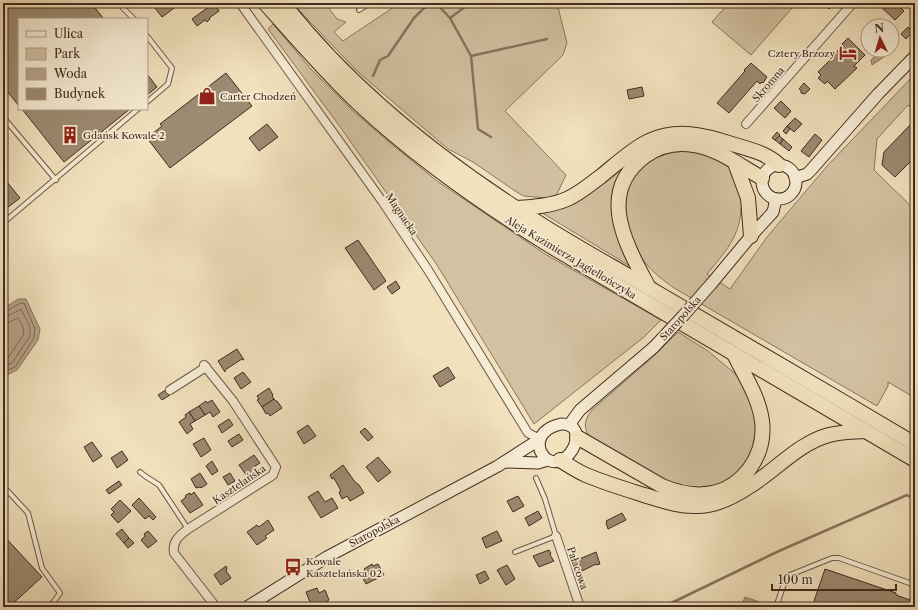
<svg xmlns="http://www.w3.org/2000/svg" width="918" height="610" font-family="'Libre Caslon Text',serif">
<style>
.green{fill:#d3c2a2;stroke:#8b7661}
.water{fill:#b6a388;stroke:#88735e}
.lines{fill:none;stroke-linecap:round;stroke-linejoin:round}
.shore{stroke:#7c6754;stroke-width:1}
.stream{stroke:#88735e;stroke-width:2.5}
.building{fill:#9d8a72;stroke:#432b20}
.lane-casing{stroke:#6e5847;stroke-width:6}
.street-casing{stroke:#6e5847;stroke-width:10}
.secondary-casing{stroke:#432b20;stroke-width:13}
.highway-casing{stroke:#432b20;stroke-width:16}
.lane{stroke:#f6ecd4;stroke-width:4}
.street{stroke:#f6ecd4;stroke-width:8}
.secondary{stroke:#f6ecd4;stroke-width:11}
.highway{stroke:#f1e1bd;stroke-width:14}
.secondary-bridge-casing{stroke:#432b20;stroke-width:13;stroke-linecap:butt}
.secondary-bridge{stroke:#f6ecd4;stroke-width:11}
.labels{text-anchor:middle;stroke-width:3.5;stroke-linejoin:round;paint-order:stroke}
.poi-label{font-size:10px;fill:#432b20;stroke:#f6ecd4;text-anchor:start}
.street-label{font-size:10px;fill:#432b20;stroke:#f6ecd4}
</style>
<rect width="100%" height="100%" fill="#f1e1bd"/>
<filter id="stains"><feTurbulence type="fractalNoise" baseFrequency=".005" numOctaves="4"/><feColorMatrix values="0 0 0 0 .2 0 0 0 0 .09 0 0 0 0 .02 0 0 0 .5 -.17"/></filter>
<radialGradient id="worn" r=".72"><stop offset=".6" stop-color="#630" stop-opacity="0"/><stop offset="1" stop-color="#630" stop-opacity=".3"/></radialGradient>
<g class="green">
<path d="M292,3H325L337,19L346,22L334,32L343,41L400,3H557L567,43L563,55L505,111L566,175L556,196L546,198L524,196L515,191L473,162L448,149L358,72Z"/>
<path d="M729,3H786L792,8L751,55L712,22Z"/>
<path d="M273,24L310,68L354,112L395,147L437,181L545,254L661,320L644,337L534,424L437,265L341,128L268,29Z"/>
<path d="M915,74V111L908,105L877,139L874,170L915,210V351L912,354L915,353V398L888,382V386L877,406L674,288C660,278 646,267 638,252C629,237 623,214 626,196C631,168 655,152 682,150C686,150 691,149 694,150C699,151 704,154 708,156C716,159 726,163 731,170C735,177 741,199 744,208H741C740,237 725,252 707,274L730,289L767,237L828,165Z"/>
<path d="M634,156L613,197L612,213L615,230L623,251L633,268L534,208Z"/>
<path d="M678,332L708,351L732,371L743,383L757,414L755,449L735,478L710,489L673,486L590,438C583,427 584,420 592,410L654,356Z"/>
</g>
<g class="water">
<path d="M882,50H888L891,52L872,65L871,60Z"/>
<path d="M18,299H26L40,329L38,340L17,370L3,377V309Z"/>
<path d="M745,597L765,604L764,607H741Z"/>
</g>
<g class="lines">
<g class="shore">
<path d="M3,312C11,311 15,303 24,303L35,329L34,338L15,367L3,372"/>
<path d="M3,317L8,316L21,309L29,325L30,330V336L12,363L3,367"/>
<path d="M3,323L9,322L18,318L23,327L24,334L8,358L3,360"/>
</g>
<g class="stream">
<path d="M436,3L450,18L471,56L478,129L491,137"/>
<path d="M450,18L469,4L484,3"/>
<path d="M471,56L547,39"/>
<path d="M373,76L380,60L388,56L414,18L423,9L433,3"/>
<path d="M663,607L779,551L907,495L915,500"/>
</g>
</g>
<g class="building">
<path d="M3,3H91L104,19H19V106L3,86Z"/>
<path d="M151,3H181L162,17Z"/>
<path d="M214,3L219,11L209,18L210,19L207,22L205,20L197,26L192,19Z"/>
<path d="M823,3H834L829,9Z"/>
<path d="M879,3H895L904,11L895,20L878,4Z"/>
<path d="M908,27L912,32L906,39L901,34Z"/>
<path d="M848,38L865,55L854,66L857,68L835,89L827,81L825,84L818,78L821,75L818,72L834,56H833L839,49L840,50L844,46L842,44Z"/>
<path d="M751,63L767,77L763,83L762,82L760,84L757,81L729,113L717,103L745,71L744,70Z"/>
<path d="M226,73L252,106L170,168L147,138L162,126L160,124Z"/>
<path d="M147,74L157,87L147,95Z"/>
<path d="M804,83L810,89L805,94L801,93V90L799,89Z"/>
<path d="M642,87L644,96L629,99L627,90Z"/>
<path d="M781,101L791,111L785,118L774,108Z"/>
<path d="M22,109H130L64,162Z"/>
<path d="M795,118L802,124L794,132L787,126Z"/>
<path d="M912,123L913,126L915,123V157L895,177L882,165L884,152Z"/>
<path d="M267,124L278,137L259,151L249,138Z"/>
<path d="M787,126L790,129L786,134L783,131Z"/>
<path d="M777,132L780,135L775,140L772,138Z"/>
<path d="M815,134L822,140L809,157L801,151Z"/>
<path d="M779,136L783,139L780,144L775,140Z"/>
<path d="M783,139L792,147L789,151L780,144Z"/>
<path d="M3,177L20,198L3,211Z"/>
<path d="M358,240L386,281L374,290L345,248Z"/>
<path d="M396,281L400,288L392,294L387,287Z"/>
<path d="M237,349L244,360L242,359L225,370V372L218,361Z"/>
<path d="M448,367L455,378L440,387L433,376Z"/>
<path d="M243,372L251,382L241,389L234,378Z"/>
<path d="M269,388L273,395L272,396L274,399L262,407L257,400L259,399L257,396Z"/>
<path d="M167,389L170,395L162,400L158,395Z"/>
<path d="M274,399L276,401H277L282,408L270,416L268,413L266,414L262,407Z"/>
<path d="M212,400L220,412L213,417L210,412L205,415L199,406L206,401L207,403Z"/>
<path d="M199,406L205,415L195,421L189,412Z"/>
<path d="M189,412L195,421L190,424L193,429L187,434L179,422L186,417L185,415Z"/>
<path d="M229,419L233,425L222,433L218,426Z"/>
<path d="M308,425L316,436L304,444L297,432Z"/>
<path d="M365,428L373,437L368,441L360,432Z"/>
<path d="M239,434L243,440L232,447L228,441Z"/>
<path d="M204,438L211,450L201,457L193,444Z"/>
<path d="M92,442L102,456L93,462L84,447Z"/>
<path d="M122,451L128,460L117,468L111,458Z"/>
<path d="M254,455L260,463L255,466L259,473L249,479L239,465Z"/>
<path d="M378,457L391,472L378,482L366,467Z"/>
<path d="M212,461L218,471L212,475L206,466Z"/>
<path d="M343,465L355,482L359,485L364,493L350,501L347,496L342,499L339,492L341,491L334,478L332,479L330,475Z"/>
<path d="M200,473L207,484L201,488L200,487L196,488L191,479Z"/>
<path d="M230,473L235,481L228,485L223,477Z"/>
<path d="M119,481L122,485L109,494L106,490Z"/>
<path d="M318,491L325,502L332,498L338,508L321,518L308,497Z"/>
<path d="M194,492L203,505L190,513L181,501L185,498L186,495L190,493L191,495Z"/>
<path d="M518,496L524,506L513,512L507,501Z"/>
<path d="M139,498L156,517L153,520L149,516L145,519L132,505Z"/>
<path d="M120,500L131,511L118,523L111,515L114,512L111,509Z"/>
<path d="M538,511L542,518L529,526L525,518Z"/>
<path d="M622,513L626,520L608,529L606,523L607,522L606,521Z"/>
<path d="M268,520L274,530L265,536L267,538L257,545L247,532L257,525L259,527Z"/>
<path d="M122,529L129,538L124,543L116,534Z"/>
<path d="M148,531L157,541L148,548L141,540L145,536L144,534Z"/>
<path d="M497,531L502,541L486,548L482,538Z"/>
<path d="M3,535L42,577L9,607H3Z"/>
<path d="M129,538L134,543L128,548L124,543Z"/>
<path d="M549,550L551,554L550,555L554,561L539,567L533,556Z"/>
<path d="M596,552L600,564L596,565V564L582,571L577,560Z"/>
<path d="M372,564L373,566L378,564L384,575L366,584L360,573L365,570L364,569Z"/>
<path d="M507,565L515,579L506,585L497,570Z"/>
<path d="M226,566L227,568L226,571L231,578L221,585L214,575Z"/>
<path d="M825,569L896,593V595L910,600L907,607H812Z"/>
<path d="M485,571L489,579L480,584L476,575Z"/>
<path d="M317,588L319,593L325,590L329,600L324,603L325,605L319,607H312L306,592Z"/>
</g>
<g class="lines">
<g class="lane-casing">
<g id="lane">
<path d="M118,3L134,19"/>
<path d="M359,10L370,3"/>
<path d="M147,36L172,68L168,84L147,102"/>
<path d="M3,117L56,180"/>
<path d="M3,223L138,109"/>
<path d="M140,472L145,476L159,485L188,529"/>
<path d="M3,486L28,513L42,568L60,593L50,607"/>
<path d="M515,552L556,536L545,499L536,478"/>
<path d="M776,607L785,581L790,575L832,558H839L915,585"/>
</g>
</g>
<g class="street-casing">
<g id="street">
<path d="M240,3L382,201L428,270L528,433L540,439"/>
<path d="M746,124L853,3"/>
<path d="M204,365L233,401L276,467L273,475L188,529C180,535 172,541 174,553L216,607"/>
<path d="M170,390L206,367"/>
<path d="M556,536L580,607"/>
</g>
</g>
<g class="secondary-casing">
<g id="secondary">
<circle cx="779" cy="182" r="17"/>
<path d="M795,178L807,174L811,170L878,94L915,56"/>
<path d="M712,283L751,236L773,212L776,199"/>
<path d="M561,424C592,423 570,471 548,460C544,458 542,454 540,450C536,435 548,427 561,424Z"/>
<path d="M569,425L580,410L654,347"/>
<path d="M504,462L538,463L548,460"/>
<path d="M247,607L327,557L498,466L540,439"/>
</g>
</g>
<g class="highway-casing">
<g id="highway">
<path d="M265,3C296,38 326,73 360,105C418,159 484,205 552,247L915,460"/>
<path d="M283,3C347,85 430,152 516,208C561,239 609,264 656,292C743,343 829,393 915,444"/>
<path d="M735,163L748,198L751,236"/>
<path d="M516,208C533,207 551,206 567,199C579,194 589,185 600,177C614,166 633,148 649,141C677,128 704,135 732,144C748,149 767,153 779,165"/>
<path d="M649,288C627,246 595,193 645,156C659,146 677,142 694,145C717,148 742,167 762,178"/>
<path d="M577,437L662,486C695,500 728,498 750,468C760,454 764,438 762,421C759,397 744,375 734,354"/>
<path d="M560,460C568,465 577,471 586,475C605,483 625,489 644,495C661,500 679,507 697,506C717,506 734,497 750,486C776,470 799,443 829,435C840,432 853,432 865,431"/>
</g>
</g>
<use href="#lane" class="lane"/>
<use href="#street" class="street"/>
<use href="#secondary" class="secondary"/>
<use href="#highway" class="highway"/>
<g class="secondary-bridge-casing">
<path id="secondary-bridge" d="M654,347L683,316L712,283"/>
</g>
<use href="#secondary-bridge" class="secondary-bridge"/>
</g>
<defs>
<g id="hotel-bare" transform="scale(1.38)"><path d="M-6-4.5h1.5V1H6V5H4.5V3h-9V5H-6ZM-4 0a1.8 1.8 0 1 1 3.6 0ZM.5 0V-2.5h3Q6-2.5 6 0Z" fill="#8f2418" stroke="#f6ecd4" stroke-width="2.5" paint-order="stroke"/></g>
<g id="shop-bare" transform="scale(1.38)"><path d="M-5-2.5h2.3a2.7 3.5 0 0 1 5.4 0H5L5.5 6h-11ZM-1.5-2.5h3a1.5 2.3 0 0 0-3 0Z" fill="#8f2418" stroke="#f6ecd4" stroke-width="2.5" paint-order="stroke"/></g>
<g id="building-bare" transform="scale(1.38)"><path d="M-4-6H4V6H1V3H-1V6H-4ZM-2.5-4.3h1.7v1.8h-1.7ZM.8-4.3h1.7v1.8H.8ZM-2.5-1h1.7V.8h-1.7ZM.8-1h1.7V.8H.8Z" fill="#8f2418" stroke="#f6ecd4" stroke-width="2.5" paint-order="stroke"/></g>
<g id="bus-bare" transform="scale(1.38)"><path d="M-5-6H5V4H4V6H2V4H-2V6H-4V4H-5ZM-3.5-4V0h7V-4ZM-3.5 1.2v1.5H-2V1.2ZM2 1.2v1.5H3.5V1.2Z" fill="#8f2418" stroke="#f6ecd4" stroke-width="2.5" paint-order="stroke"/></g>
</defs>
<g fill-rule="evenodd">
<use href="#hotel-bare" x="848" y="53"/>
<use href="#shop-bare" x="207" y="96"/>
<use href="#building-bare" x="70" y="135"/>
<use href="#bus-bare" x="293" y="567"/>
</g>
<g class="labels">
<g class="poi-label">
<text x="835" y="57" text-anchor="end">Cztery Brzozy</text>
<text x="220" y="100">Carter Chodzeń</text>
<text x="83" y="139">Gdańsk Kowale 2</text>
<text x="306" y="565">Kowale<tspan x="306" dy="12">Kasztelańska 02</tspan></text>
</g>
<g class="street-label">
<text transform="translate(768 84) rotate(-49)" y="4">Skromna</text>
<text transform="translate(402 214) rotate(56)" y="4">Magnacka</text>
<text transform="translate(571 257) rotate(31)" y="4">Aleja Kazimierza Jagiellończyka</text>
<text transform="translate(680 318) rotate(-48)" y="4">Staropolska</text>
<text transform="translate(239 484) rotate(-34)" y="4">Kasztelańska</text>
<text transform="translate(374 531) rotate(-28)" y="4">Staropolska</text>
<text transform="translate(578 568) rotate(71)" y="4">Pałacowa</text>
</g>
</g>
<rect width="918" height="610" fill="none" stroke="#f1e1bd" stroke-width="16"/>
<rect x="4" y="4" width="910" height="602" fill="none" stroke="#432b20" stroke-width="2"/>
<rect x="8" y="8" width="902" height="594" fill="none" stroke="#432b20"/>
<rect x="18" y="18" width="130" height="92" fill="#f6ecd4" stroke="#ae9f8c"/>
<rect x="26" y="31" width="20" height="6" fill="#f6ecd4" stroke="#ae9f8c"/>
<text x="54" y="38" font-size="12" fill="#432b20">Ulica</text>
<rect x="26" y="48" width="20" height="12" fill="#d3c2a2" stroke="#ae9f8c"/>
<text x="54" y="58" font-size="12" fill="#432b20">Park</text>
<rect x="26" y="68" width="20" height="12" fill="#b6a388" stroke="#ae9f8c"/>
<text x="54" y="78" font-size="12" fill="#432b20">Woda</text>
<rect x="26" y="88" width="20" height="12" fill="#9d8a72" stroke="#ae9f8c"/>
<text x="54" y="98" font-size="12" fill="#432b20">Budynek</text>
<g transform="translate(880 38) rotate(355)"><circle r="19" fill="#f6ecd4" stroke="#ae9f8c"/>
<path d="M0-3L7 15L0 10L-7 15Z" fill="#8f2418"/>
<text y="-6" font-size="11" font-weight="bold" text-anchor="middle" fill="#432b20">N</text>
</g>
<path d="M772 584v6h124v-6" fill="none" stroke="#432b20" stroke-width="2"/>
<text x="778" y="584" font-size="12" fill="#432b20" stroke="#f6ecd4" stroke-width="3" paint-order="stroke">100 m</text>
<rect width="100%" height="100%" filter="url(#stains)"/>
<rect width="100%" height="100%" fill="url(#worn)"/>
</svg>
